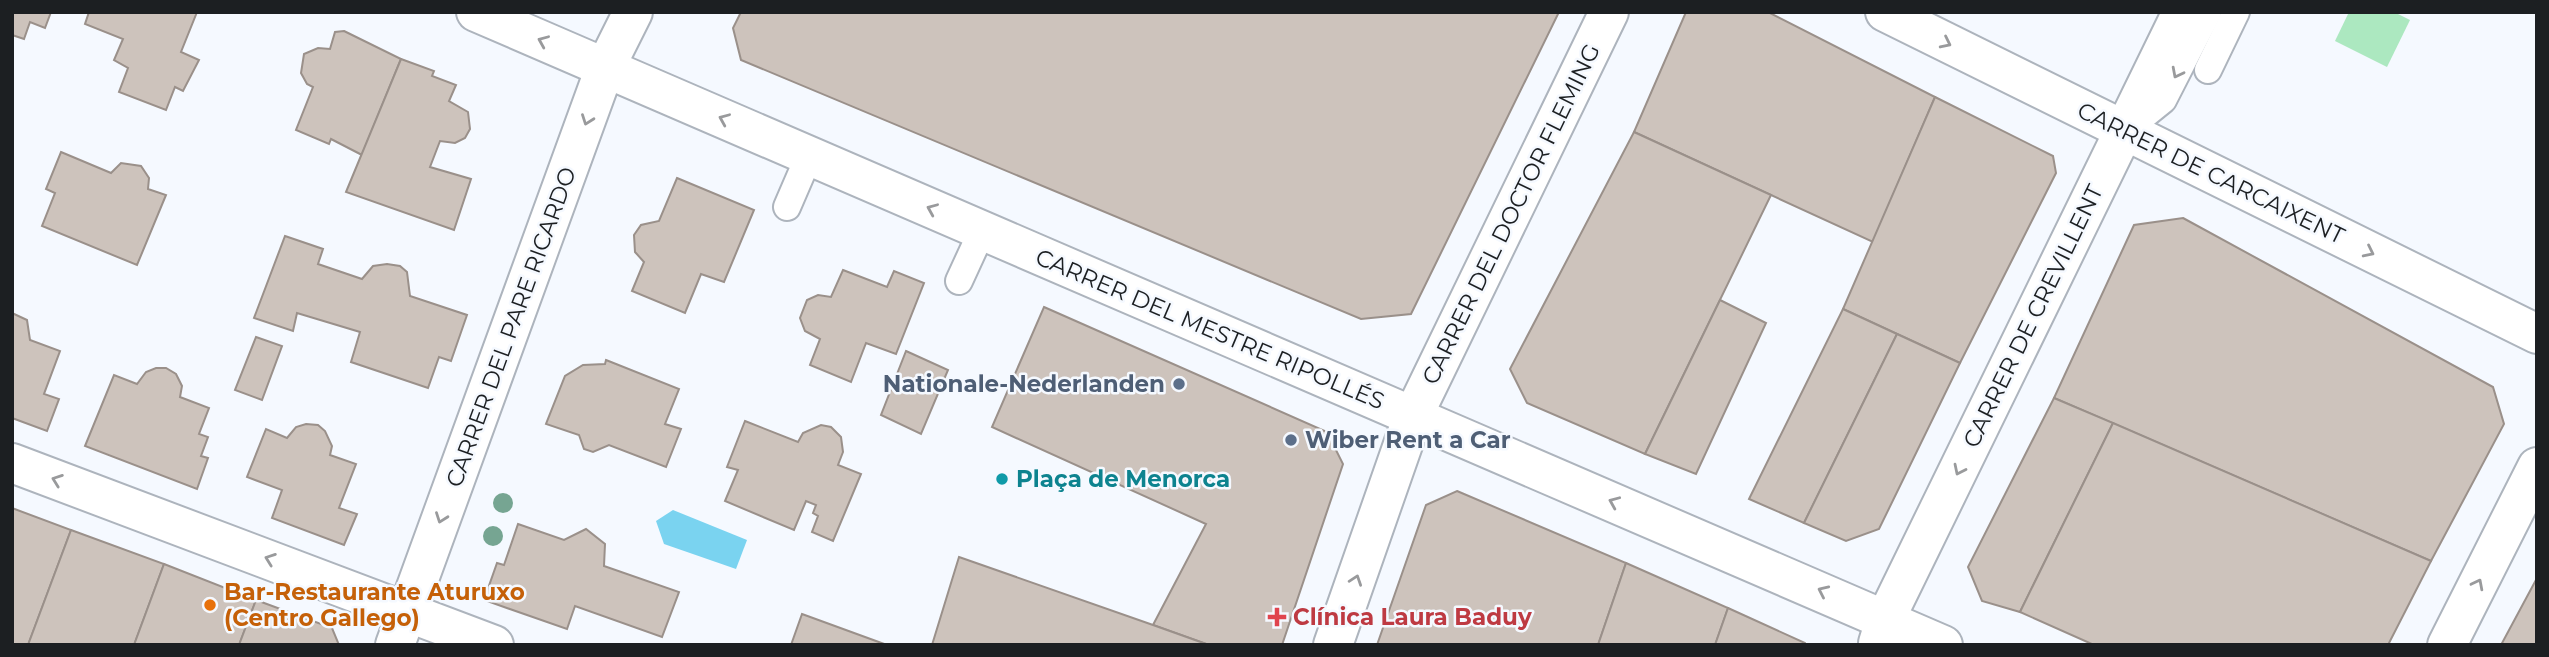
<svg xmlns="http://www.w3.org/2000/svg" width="2549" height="657" font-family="Montserrat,sans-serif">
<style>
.green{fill:#ace8c0}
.water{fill:#7ad3f0}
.building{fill:#cdc3bc;stroke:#9a908a;stroke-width:2}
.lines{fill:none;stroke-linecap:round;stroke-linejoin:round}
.lane-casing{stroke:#adb4bd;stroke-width:30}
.street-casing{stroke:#adb4bd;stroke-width:42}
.lane{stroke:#fff;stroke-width:26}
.street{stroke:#fff;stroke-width:38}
.tree{fill:#76a592}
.oneway{stroke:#999a9c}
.service-dot{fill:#5c6f8a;stroke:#f5f9ff;stroke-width:2.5}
.culture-dot{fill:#0f9aa8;stroke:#f5f9ff;stroke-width:2.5}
.food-dot{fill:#e8710a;stroke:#f5f9ff;stroke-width:2.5}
.health-dot{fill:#e0444e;stroke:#f5f9ff;stroke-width:2.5}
.labels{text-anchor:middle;stroke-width:5;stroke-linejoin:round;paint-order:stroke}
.street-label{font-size:23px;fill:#1c1f22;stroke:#f5f9ff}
.service-label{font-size:23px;font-weight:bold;fill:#4e5e75;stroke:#f5f9ff;text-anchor:end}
.culture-label{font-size:23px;font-weight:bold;fill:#0d838f;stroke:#f5f9ff;text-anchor:start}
.food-label{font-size:23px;font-weight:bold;fill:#c56008;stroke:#f5f9ff;text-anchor:start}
.health-label{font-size:23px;font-weight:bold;fill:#be3a42;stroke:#f5f9ff;text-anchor:start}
</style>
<rect width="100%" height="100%" fill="#f5f9ff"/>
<path class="green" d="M2349,12H2394L2410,20L2387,67L2335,41Z"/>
<path class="water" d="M673,510L747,540L736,569L664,544L656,521Z"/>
<g class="building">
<path d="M12,12H51L45,28L30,22L24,39L12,35Z"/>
<path d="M89,12H197L181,52L199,60L183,91L175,87L166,110L119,92L128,68L114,60L123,39L85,24Z"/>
<path d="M741,12H1559L1411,314L1361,319L741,60L733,28Z"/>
<path d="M1686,12H1768L1935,97L1873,242L1634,132Z"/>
<path d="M344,31L401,59L362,155L331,139L329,144L296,130L313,87L307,84L301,73L304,54L318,48L330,49L335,32Z"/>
<path d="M401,59L434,71L432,76L456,85L449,101L468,112L470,129L465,138L455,143L440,141L430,167L471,179L454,230L346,192Z"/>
<path d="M1935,97L2053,156L2056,173L1960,363L1843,309Z"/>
<path d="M1634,132L1771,195L1645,454L1527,403L1510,369Z"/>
<path d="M61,152L111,173L121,163L141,166L149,178L148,189L166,195L137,265L42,226L55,193L46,189Z"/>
<path d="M677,178L754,210L724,282L701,274L685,313L632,291L644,262L635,252L634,235L641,225L659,221Z"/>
<path d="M2183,218L2493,387L2504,424L2431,561L2054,398L2134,225Z"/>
<path d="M285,236L323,249L318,264L362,279L373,266L387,264L400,266L407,272L410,296L467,315L451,361L439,357L428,388L351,362L360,332L297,313L293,331L254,318Z"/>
<path d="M843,270L887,287L894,271L924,283L896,354L866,343L851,382L810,365L820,339L805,331L800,318L807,300L818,295L831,297Z"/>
<path d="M1720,300L1766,323L1696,474L1645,454Z"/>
<path d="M1044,307L1327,432L1343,464L1282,645H1209L1153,625L1206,524L992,427Z"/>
<path d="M1843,309L1897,334L1804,523L1749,499Z"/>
<path d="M12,313L27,320L30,340L60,351L44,394L59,399L47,431L12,418Z"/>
<path d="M1897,334L1960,363L1879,529L1846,541L1804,523Z"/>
<path d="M256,337L282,346L262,400L235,390Z"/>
<path d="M906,351L948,370L921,434L881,415Z"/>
<path d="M606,360L679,389L665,424L681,429L666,467L609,445L593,452L584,449L579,435L546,424L565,376L583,365L605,364Z"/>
<path d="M156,368H166L176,374L182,386L180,397L209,408L199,434L208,437L201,456L208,458L197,489L85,446L114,375L137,384L146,372Z"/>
<path d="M2054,398L2113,423L2020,612L1982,601L1968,567Z"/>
<path d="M745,421L798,442L803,433L821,425L831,427L841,437L843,452L838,465L861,474L833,541L812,532L818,516L813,513L816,505L806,501L794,530L725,501L738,470L727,467Z"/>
<path d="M2113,423L2431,561L2388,645H2094L2020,612Z"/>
<path d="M306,424L318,425L325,431L332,446L330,455L356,464L339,508L357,514L344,545L272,518L282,490L247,477L266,429L287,438L296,427Z"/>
<path d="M1457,491L1626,563L1598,645H1377L1426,505Z"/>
<path d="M12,508L71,530L28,645H12Z"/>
<path d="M518,524L564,540L586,529L605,544L604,566L679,592L662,637L575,606L567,629L484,600L497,563L504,565Z"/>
<path d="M71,530L164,564L134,645H28Z"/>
<path d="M959,557L1153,625L1209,645H932Z"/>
<path d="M1626,563L1728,608L1715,645H1598Z"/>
<path d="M164,564L256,600L239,645H134Z"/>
<path d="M2537,578V645H2501Z"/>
<path d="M256,600L332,628L339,645H239Z"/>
<path d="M1728,608L1805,643L1806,645H1715Z"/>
<path d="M802,614L887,645H791Z"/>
</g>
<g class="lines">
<g class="lane-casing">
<g id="lane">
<path d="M2208,70L2236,12"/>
<path d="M2132,125L2163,100L2208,12"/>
<path d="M787,207L809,156"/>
<path d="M959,281L982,231"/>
</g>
</g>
<g class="street-casing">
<g id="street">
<path d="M476,12L1943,645"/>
<path d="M1885,12L2537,334"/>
<path d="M12,463L494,645"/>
<path d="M1878,643L1885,620L2182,12"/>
<path d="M395,645L605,68L633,12"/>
<path d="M1333,645L1413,416L1609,12"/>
<path d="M2447,645L2537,467"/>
</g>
</g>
<use href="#lane" class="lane"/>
<use href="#street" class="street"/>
</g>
<g class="tree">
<circle cx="503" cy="503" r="10"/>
<circle cx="493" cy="536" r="10"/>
</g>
<defs><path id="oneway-chevron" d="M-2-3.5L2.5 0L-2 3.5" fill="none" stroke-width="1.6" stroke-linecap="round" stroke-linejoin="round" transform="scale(1.75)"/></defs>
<g class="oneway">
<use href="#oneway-chevron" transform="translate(543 41) rotate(-157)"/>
<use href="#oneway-chevron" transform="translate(1946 43) rotate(26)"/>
<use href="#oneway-chevron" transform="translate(2177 73) rotate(117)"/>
<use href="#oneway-chevron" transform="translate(724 119) rotate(-157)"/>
<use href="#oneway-chevron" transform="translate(587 120) rotate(110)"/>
<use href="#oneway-chevron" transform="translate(932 209) rotate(-157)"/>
<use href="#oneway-chevron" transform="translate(2369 252) rotate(26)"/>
<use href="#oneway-chevron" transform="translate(1959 470) rotate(116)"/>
<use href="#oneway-chevron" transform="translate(57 480) rotate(-160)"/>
<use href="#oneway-chevron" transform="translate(1614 502) rotate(-157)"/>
<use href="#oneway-chevron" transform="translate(441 518) rotate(110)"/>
<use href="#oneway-chevron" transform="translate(270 559) rotate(-160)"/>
<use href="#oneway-chevron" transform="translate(1356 580) rotate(-71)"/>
<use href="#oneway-chevron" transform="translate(2478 584) rotate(-63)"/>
<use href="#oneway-chevron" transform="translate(1823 591) rotate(-155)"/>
</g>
<g class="service-dot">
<circle cx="1179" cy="384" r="7"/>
<circle cx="1291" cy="440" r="7"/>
</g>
<circle class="culture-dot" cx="1002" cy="479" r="7"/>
<circle class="food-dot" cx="210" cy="605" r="7"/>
<path class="health-dot" d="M1273.5 606.5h7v7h7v7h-7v7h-7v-7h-7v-7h7z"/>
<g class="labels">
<g class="street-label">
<text transform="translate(2211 173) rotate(26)" y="8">CARRER DE CARCAIXENT</text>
<text transform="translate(1511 214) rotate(-64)" y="8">CARRER DEL DOCTOR FLEMING</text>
<text transform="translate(2033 316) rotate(-64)" y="8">CARRER DE CREVILLENT</text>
<text transform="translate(511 327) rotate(-70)" y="8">CARRER DEL PARE RICARDO</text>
<text transform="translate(1210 329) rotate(23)" y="8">CARRER DEL MESTRE RIPOLLÉS</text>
</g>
<g class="service-label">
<text x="1165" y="392">Nationale-Nederlanden</text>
<text x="1305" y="448" text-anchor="start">Wiber Rent a Car</text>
</g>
<g class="culture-label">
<text x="1016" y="487">Plaça de Menorca</text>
</g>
<g class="food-label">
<text x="224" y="600">Bar-Restaurante Aturuxo<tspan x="224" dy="26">(Centro Gallego)</tspan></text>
</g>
<g class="health-label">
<text x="1293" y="625">Clínica Laura Baduy</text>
</g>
</g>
<rect width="2549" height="657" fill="none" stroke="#1c1f22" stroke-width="28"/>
</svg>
